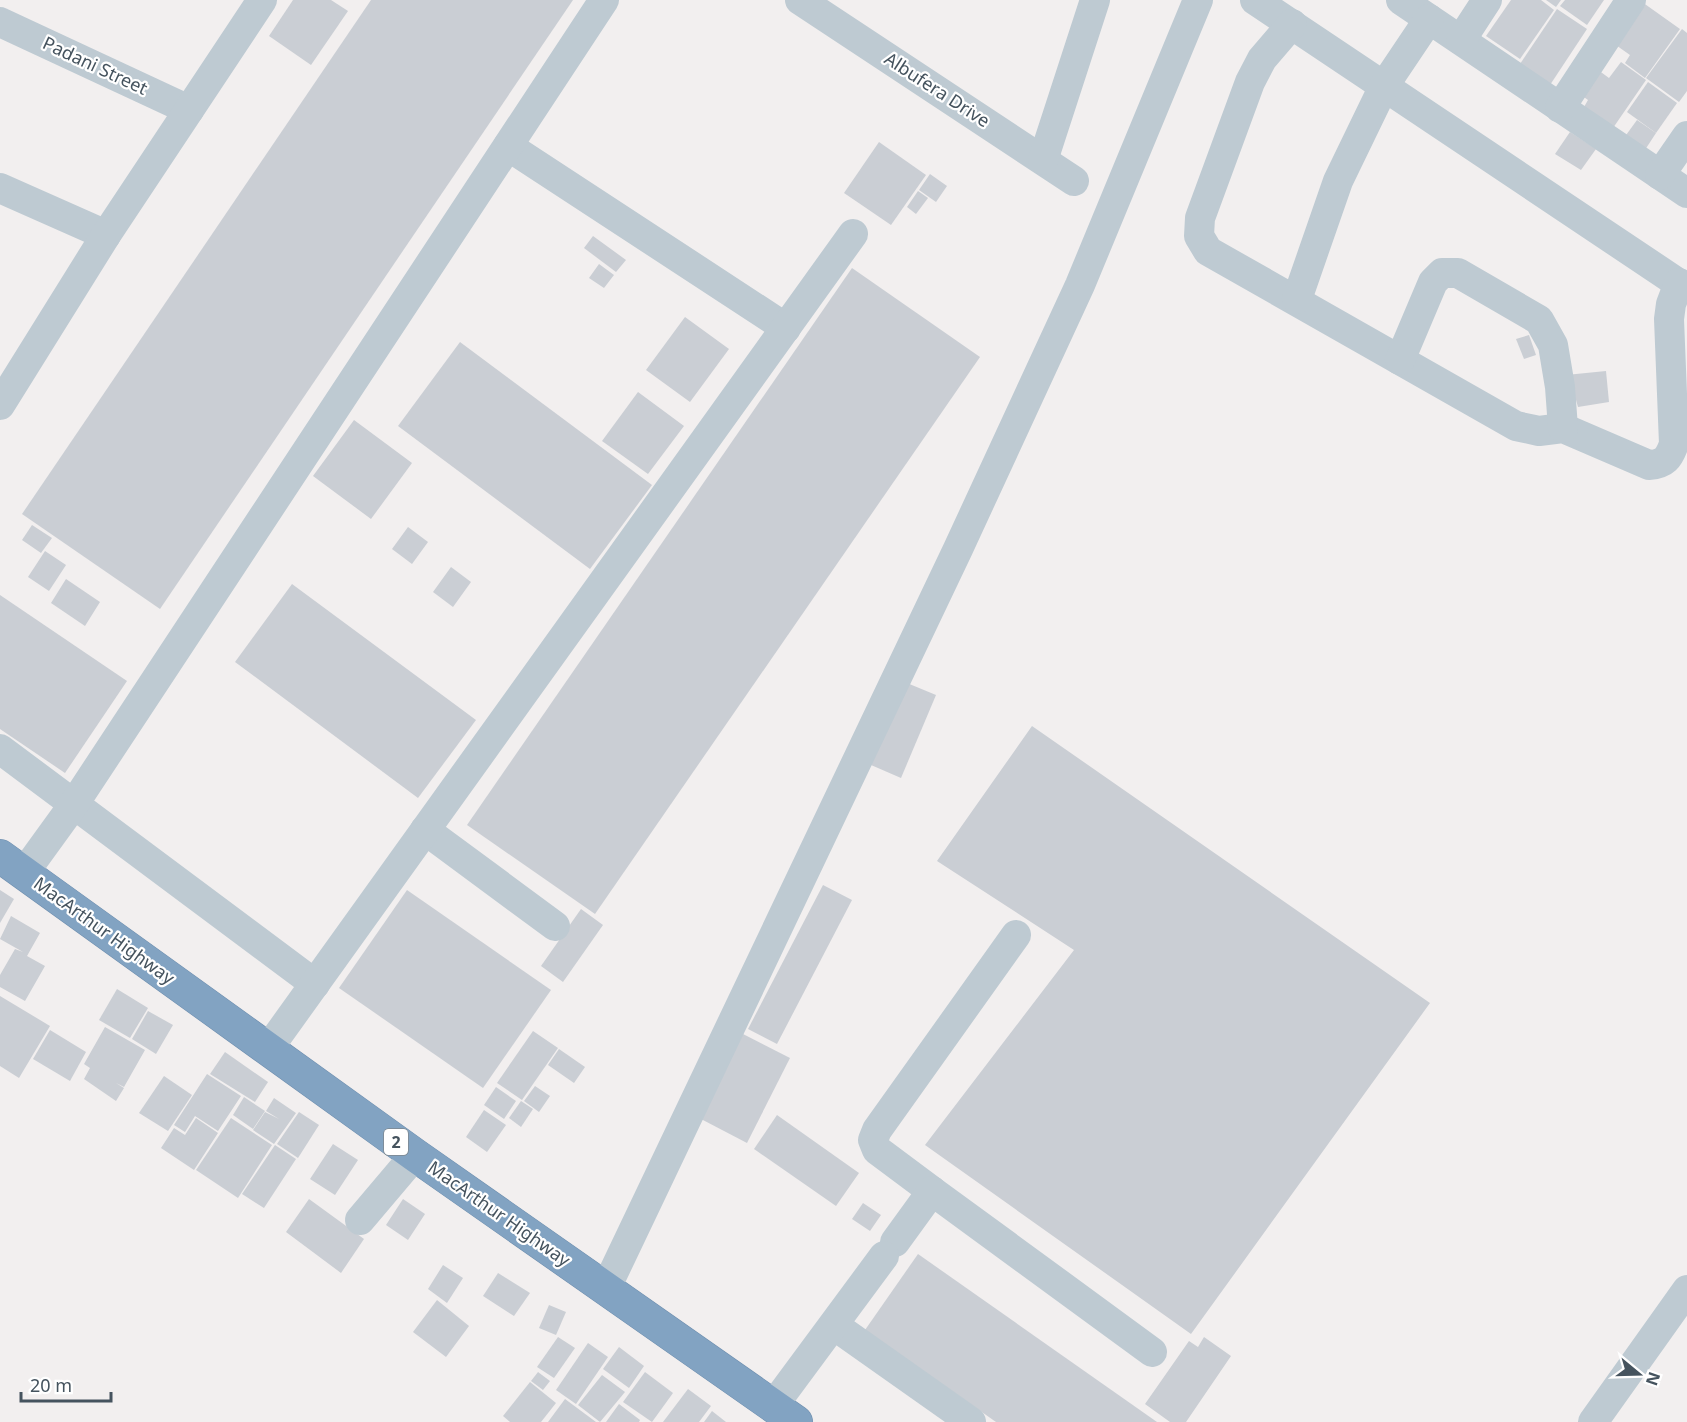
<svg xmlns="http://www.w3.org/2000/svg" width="1687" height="1422" font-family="'Noto Sans',sans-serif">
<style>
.building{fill:#caced4}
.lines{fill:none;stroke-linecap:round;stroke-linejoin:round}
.highway-casing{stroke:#6e8eae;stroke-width:34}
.minor{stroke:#becad2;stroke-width:30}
.highway{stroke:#82a3c2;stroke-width:33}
.labels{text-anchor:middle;stroke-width:4.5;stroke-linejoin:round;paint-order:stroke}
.shield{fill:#fff;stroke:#7d878e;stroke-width:1.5}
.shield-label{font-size:16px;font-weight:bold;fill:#45535e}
.street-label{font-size:18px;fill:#45535e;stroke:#fff}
</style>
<rect width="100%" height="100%" fill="#f2efef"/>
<g class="building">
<path d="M293,0H331L348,11L311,65L269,36Z"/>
<path d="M371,0H573L160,609L22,514Z"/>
<path d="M1511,0H1541L1554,10L1520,59L1486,36Z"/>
<path d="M1546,0H1561L1556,7Z"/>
<path d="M1565,0H1604L1587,25L1560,6Z"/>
<path d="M1642,2L1680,29L1645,78L1625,63L1630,55L1613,43Z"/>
<path d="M1557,9L1587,29L1550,85L1520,64Z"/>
<path d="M1682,29L1687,33V91L1679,102L1646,78Z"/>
<path d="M1621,62L1646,80L1613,128L1584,107L1588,100L1577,92L1594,67L1609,78Z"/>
<path d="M1648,82L1677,103L1656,133L1627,112Z"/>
<path d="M1637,120L1656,133L1641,156L1621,142Z"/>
<path d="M1570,132L1596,149L1581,170L1555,154Z"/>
<path d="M879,142L926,175L891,225L844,193Z"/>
<path d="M930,174L947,186L936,202L919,190Z"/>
<path d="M918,191L928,198L916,214L907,207Z"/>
<path d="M593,236L626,260L616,272L584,248Z"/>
<path d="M599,264L614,275L604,288L589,278Z"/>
<path d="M852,268L980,357L595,914L467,825Z"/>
<path d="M685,317L729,349L690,402L646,370Z"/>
<path d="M1529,335L1536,355L1524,359L1516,339Z"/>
<path d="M460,342L652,485L590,569L398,426Z"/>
<path d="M1606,371L1609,402L1578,407L1576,400L1566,401V375Z"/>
<path d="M638,392L684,426L648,474L602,441Z"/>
<path d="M354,420L412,463L371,519L313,476Z"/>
<path d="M32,525L52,538L41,553L22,540Z"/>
<path d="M408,527L428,542L412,564L392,549Z"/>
<path d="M45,551L66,565L49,591L28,577Z"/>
<path d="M451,567L471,582L453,607L433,592Z"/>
<path d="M66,579L100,602L85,626L51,603Z"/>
<path d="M292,584L476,720L418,798L235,662Z"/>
<path d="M0,595L127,681L65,773L0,729Z"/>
<path d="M907,683L936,695L901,778L871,765Z"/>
<path d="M1032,726L1430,1003L1191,1334L925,1145L1074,950L937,861Z"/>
<path d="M823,885L852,900L777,1044L748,1029Z"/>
<path d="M0,890L14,899L0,923Z"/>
<path d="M407,890L551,990L483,1088L339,988Z"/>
<path d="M581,909L603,925L563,982L541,966Z"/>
<path d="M11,916L40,933L27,956L45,966L25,1001L0,987V975L15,949L23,952L0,939Z"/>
<path d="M117,989L148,1008L130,1038L99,1020Z"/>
<path d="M0,996L50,1026L19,1078L0,1066Z"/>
<path d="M148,1011L173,1025L156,1054L132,1039Z"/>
<path d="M105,1027L145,1050L124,1087L116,1083L124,1088L116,1101L84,1079L90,1068L84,1064Z"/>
<path d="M50,1030L86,1052L70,1081L33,1059Z"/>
<path d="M533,1031L558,1048L522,1100L497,1083Z"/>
<path d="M743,1034L790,1058L747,1143L701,1119Z"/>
<path d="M559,1049L585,1067L574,1083L548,1065Z"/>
<path d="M225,1052L268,1082L255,1102L210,1074Z"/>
<path d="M207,1074L241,1096L218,1131L195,1116L185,1132L174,1125Z"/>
<path d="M164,1076L192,1095L168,1131L139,1113Z"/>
<path d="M535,1086L550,1096L539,1112L524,1101Z"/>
<path d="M496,1087L516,1101L504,1119L484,1105Z"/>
<path d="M244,1097L265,1111L253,1129L233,1115Z"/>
<path d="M274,1098L296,1113L274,1144L253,1130L265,1112L279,1119L266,1111Z"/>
<path d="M521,1101L533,1109L521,1127L509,1118Z"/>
<path d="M484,1110L506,1125L487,1152L466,1137Z"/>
<path d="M299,1112L319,1125L298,1158L277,1144Z"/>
<path d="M777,1115L859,1173L836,1206L754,1149Z"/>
<path d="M196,1118L218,1133L194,1170L161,1148L174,1128L185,1135Z"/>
<path d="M231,1118L272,1145L238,1198L196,1170Z"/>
<path d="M333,1144L358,1160L335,1195L310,1179Z"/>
<path d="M275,1145L296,1159L264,1208L242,1194Z"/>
<path d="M309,1199L364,1239L341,1273L286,1232Z"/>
<path d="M403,1199L425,1214L408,1240L386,1225Z"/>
<path d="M863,1203L881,1215L870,1231L852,1219Z"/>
<path d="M918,1254L1157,1422H996L865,1330Z"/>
<path d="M443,1265L463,1278L447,1303L428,1289Z"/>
<path d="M498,1273L530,1293L514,1316L483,1296Z"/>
<path d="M437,1300L469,1326L446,1357L413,1332Z"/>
<path d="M549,1305L566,1312L556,1335L539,1328Z"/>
<path d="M558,1337L575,1348L554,1378L537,1367Z"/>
<path d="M1204,1337L1231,1356L1186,1422H1170L1145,1404L1189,1341L1198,1347Z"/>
<path d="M588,1343L608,1357L576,1404L556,1390Z"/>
<path d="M619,1347L644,1366L629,1388L603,1369Z"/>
<path d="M538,1372L550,1381L543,1390L531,1381Z"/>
<path d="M645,1372L673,1393L652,1422L623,1402Z"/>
<path d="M602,1375L625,1392L600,1422L578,1405Z"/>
<path d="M530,1382L556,1403L541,1422H510L503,1416Z"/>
<path d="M688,1389L711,1406L699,1422H663Z"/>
<path d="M565,1399L596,1422H548Z"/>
<path d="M619,1404L640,1420L639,1422H606Z"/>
<path d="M712,1411L726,1422H704Z"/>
</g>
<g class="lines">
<g class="highway-casing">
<path id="highway" d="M0,856L415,1155L796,1422"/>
</g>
<g class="minor">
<path d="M800,0L1074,181"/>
<path d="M1255,0L1687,289"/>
<path d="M1401,0L1687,193"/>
<path d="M0,22L189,110"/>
<path d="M1292,24L1262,59L1250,82L1200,218L1199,236L1208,251L1516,426L1539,431L1563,428L1649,465C1665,464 1669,458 1674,444L1669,319L1671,304L1679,283"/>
<path d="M1461,40L1487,0"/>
<path d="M1560,108L1631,0"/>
<path d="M508,146L786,328"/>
<path d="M1043,160L1095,0"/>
<path d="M1660,175L1687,136"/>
<path d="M0,188L106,235"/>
<path d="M1297,299L1338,181L1384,86L1429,19"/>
<path d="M1400,360L1433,282L1442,273H1458L1539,320L1553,345L1560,387L1563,428"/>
<path d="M0,405L106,235L262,0"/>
<path d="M0,749L315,984"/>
<path d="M425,830L555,926"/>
<path d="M24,873L74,804L604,0"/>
<path d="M268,1049L853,234"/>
<path d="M932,1191L877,1150L873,1140L877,1130L1016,935"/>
<path d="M360,1220L415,1155"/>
<path d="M895,1242L932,1191L1152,1352"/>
<path d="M606,1288L958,549L1080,285L1198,0"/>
<path d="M835,1326L971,1422"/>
<path d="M773,1406L884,1256"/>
<path d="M1593,1422L1687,1290"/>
</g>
<use href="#highway" class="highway"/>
</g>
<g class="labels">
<rect class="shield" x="384" y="1129" width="24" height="26" rx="4.5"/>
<g class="shield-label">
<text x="396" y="1148">2</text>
</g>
<g class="street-label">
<text transform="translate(95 66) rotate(25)" y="6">Padani Street</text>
<text transform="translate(937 90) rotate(33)" y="6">Albufera Drive</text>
<text transform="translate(104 931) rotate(36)" y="6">MacArthur Highway</text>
<text transform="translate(499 1214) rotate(35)" y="6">MacArthur Highway</text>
</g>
</g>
<g transform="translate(1639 1374) rotate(109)" stroke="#ffffff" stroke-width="4.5" paint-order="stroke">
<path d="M0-4.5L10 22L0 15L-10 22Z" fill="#45535e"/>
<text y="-9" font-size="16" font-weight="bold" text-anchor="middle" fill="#45535e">N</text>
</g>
<path d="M21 1392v9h90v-9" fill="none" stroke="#45535e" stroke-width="3"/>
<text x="30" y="1392" font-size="18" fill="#45535e" stroke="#ffffff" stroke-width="4.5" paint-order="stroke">20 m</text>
</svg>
